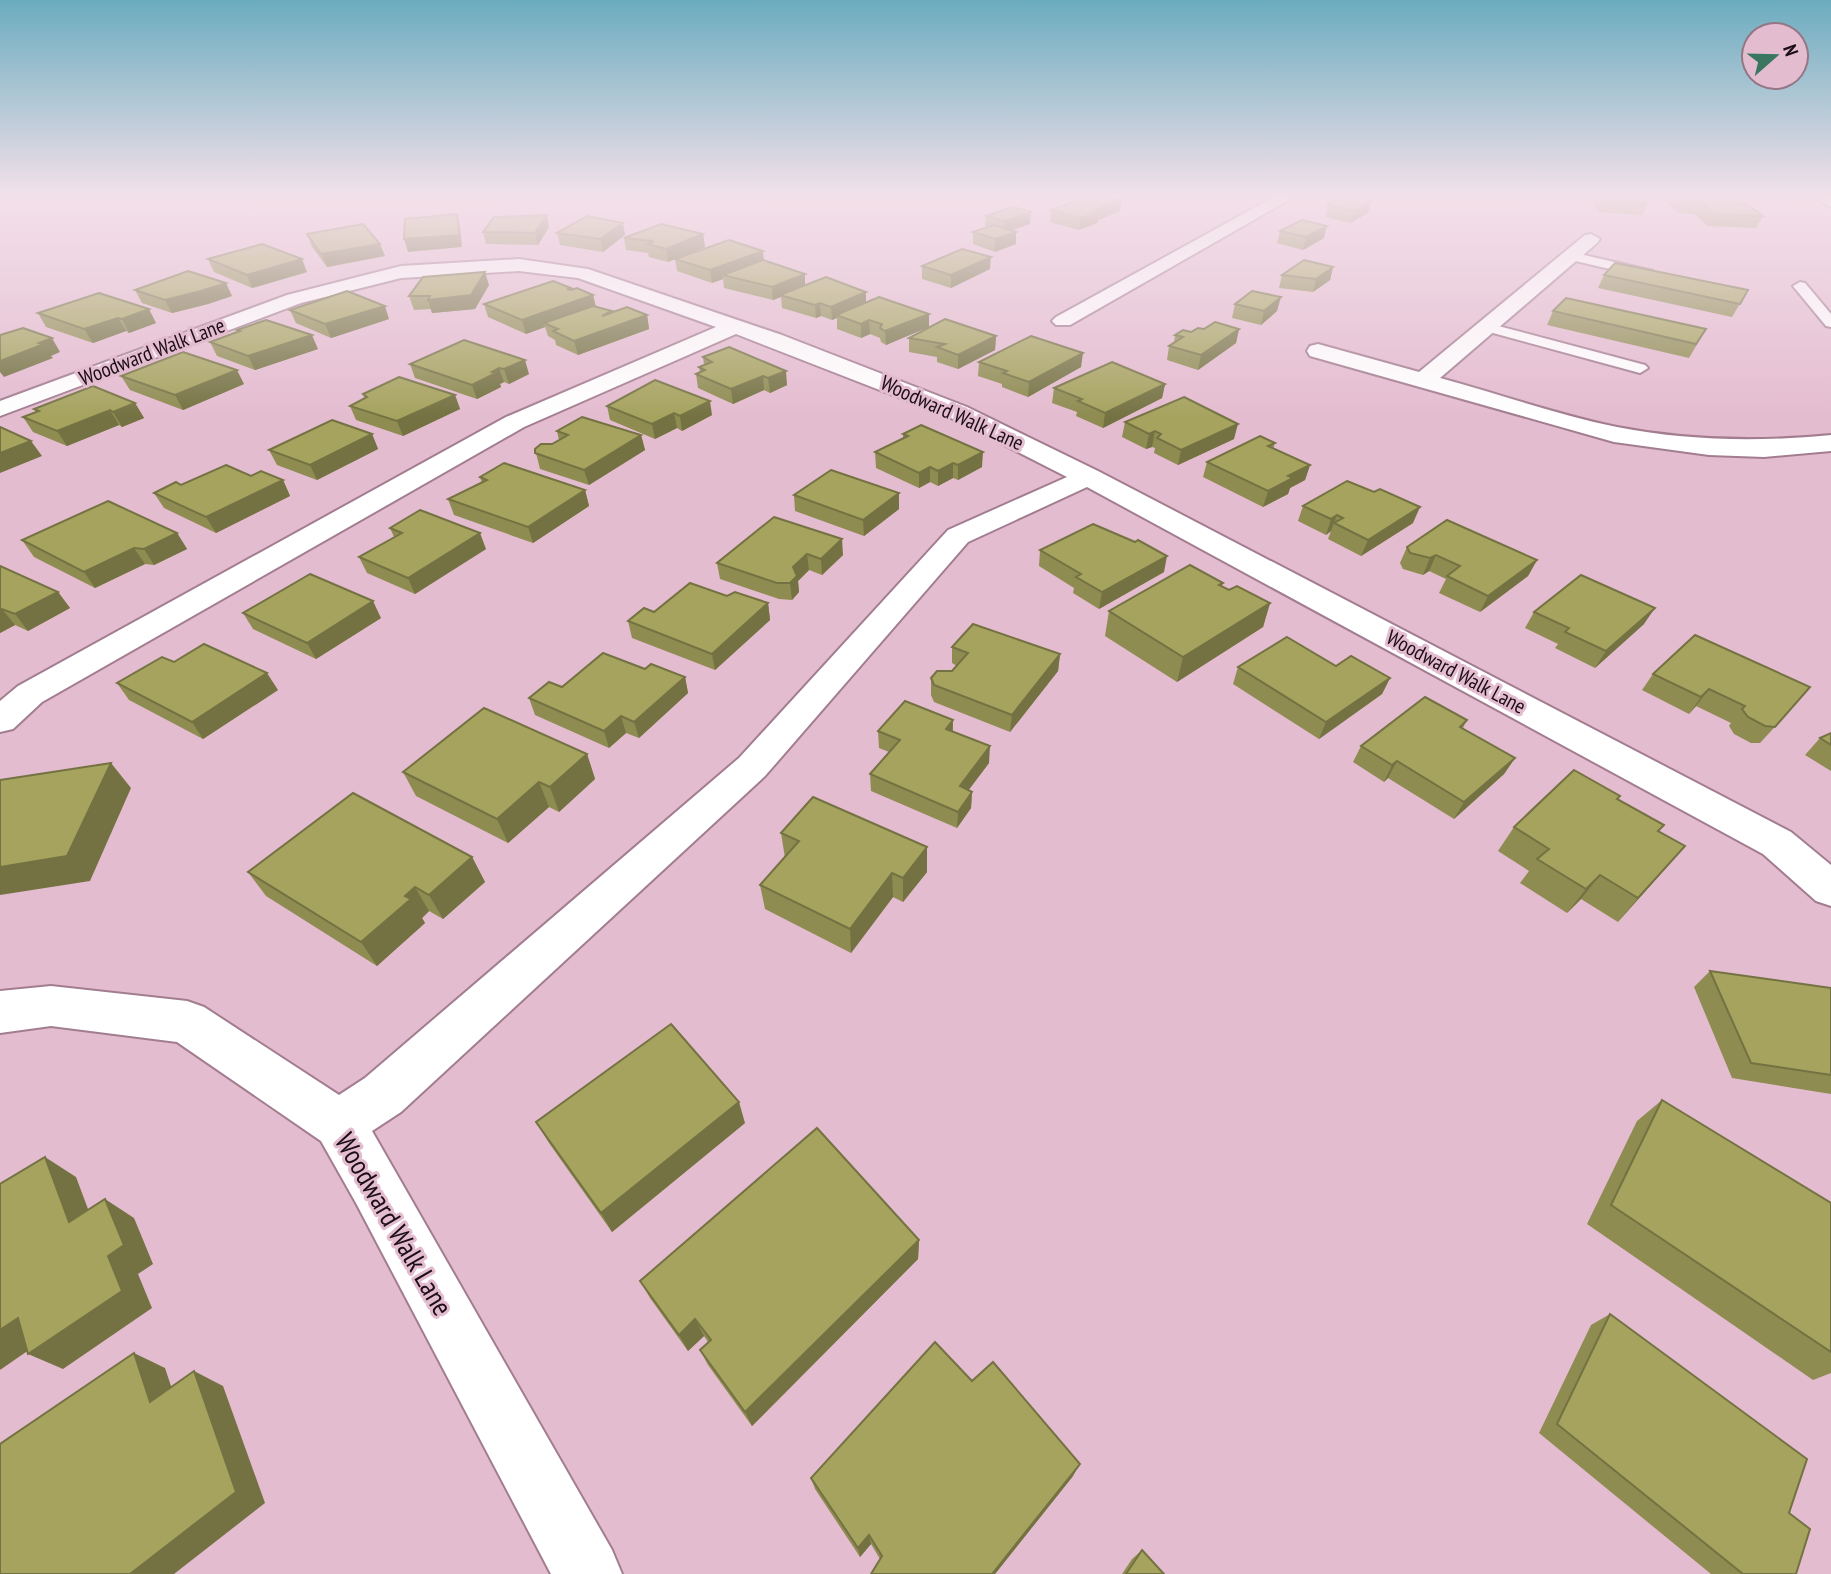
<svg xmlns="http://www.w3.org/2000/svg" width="1831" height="1574" font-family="'PT Sans Narrow',sans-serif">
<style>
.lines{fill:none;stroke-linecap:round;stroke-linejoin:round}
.lane-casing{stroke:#a27d90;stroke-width:4}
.street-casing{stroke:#a27d90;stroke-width:4}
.secondary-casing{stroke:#a27d90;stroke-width:4}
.lane{fill:#fff;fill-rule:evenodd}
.street{fill:#fff;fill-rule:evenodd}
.secondary{fill:#fff;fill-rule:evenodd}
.wall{fill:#8e8c51}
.shaded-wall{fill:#747242}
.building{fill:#a5a35e;stroke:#747242;stroke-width:2}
.labels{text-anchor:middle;stroke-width:6;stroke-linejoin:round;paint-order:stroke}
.far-street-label{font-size:21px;fill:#1b0e15;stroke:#e4bcd0}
.near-street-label{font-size:28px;fill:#1b0e15;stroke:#e4bcd0}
</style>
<rect width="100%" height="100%" fill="#e4bcd0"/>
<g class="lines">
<g class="lane-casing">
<g id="lane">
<path d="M1571,252L1653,271L1655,274L1648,278L1567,259L1565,256Z"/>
<path d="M1800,282L1805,283L1831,314V327L1826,326L1793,286Z"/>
<path d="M1487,323L1645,365L1648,368L1640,373L1482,330L1480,327Z"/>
</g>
</g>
<g class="street-casing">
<g id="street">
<path d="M1274,197H1294L1070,325H1056L1052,321L1056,317Z"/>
<path d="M1591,234L1600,239L1597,243L1440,378C1499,394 1558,415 1617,427C1689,441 1758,442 1831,435V451L1764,457L1709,455L1614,442L1310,356L1307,351L1310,346L1318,344L1419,372L1585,235Z"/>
<path d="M519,259L588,269L782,335L967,407L1098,471L1791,832L1831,865V906L1816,901L1763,854L1087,487L968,542L765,776L401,1112L372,1131L612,1550L622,1574H551L356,1203L321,1141L177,1042L51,1026L0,1033V991L51,986L187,1001L204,1007L339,1095L365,1078L739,758L948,530L1067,477L949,417L736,334L524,427L42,702L13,729L0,732V701L18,686L506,417L716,327L578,278L519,271L401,278L301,303L0,416V401L287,295L401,266Z"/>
</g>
</g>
<g class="secondary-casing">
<path id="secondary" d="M1815,197H1831V207Z"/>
</g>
<use href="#lane" class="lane"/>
<use href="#street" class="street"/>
<use href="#secondary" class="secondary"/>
</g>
<g class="wall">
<path d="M1587,197H1642L1648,203L1642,215L1599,212Z"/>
<path d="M1662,197H1724L1732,203L1763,216L1756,228L1708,226L1694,214L1678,213L1668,204L1669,201H1666Z"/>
<path d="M1372,198L1368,213L1350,223L1325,217L1328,205Z"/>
<path d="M1051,210L1120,211L1098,220L1097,223L1079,230L1050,222Z"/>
<path d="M547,215L549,227L538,245L486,244L483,232Z"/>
<path d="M986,216L1030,224L1012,230L1016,244L995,252L973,244V232L985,228Z"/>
<path d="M1280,231L1324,238L1303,250L1277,243Z"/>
<path d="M557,233L625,235L603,252L560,245Z"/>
<path d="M307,234L385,256L327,267L312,247Z"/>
<path d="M703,234L705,247L678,258L764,261L805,274V285L866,302L929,327L996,336L995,350L958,369L937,362V357L909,352V338L928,327L886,345L881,342L880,338L870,334L861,338L837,329V318L832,320L821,316L816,318L782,308L781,297L773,300L724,288L723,279L712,283L677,271L675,259L668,262L649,257L648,253L626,250L624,238Z"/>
<path d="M208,259L307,272L252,288L214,272Z"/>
<path d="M922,266L990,269L951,288L922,279Z"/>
<path d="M1333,267L1330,280L1313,292L1279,288L1282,275Z"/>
<path d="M1604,275L1748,290L1732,317L1598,288Z"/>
<path d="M489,285L475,309L432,313L431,309L414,310L409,296Z"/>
<path d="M571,288V290L593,295L596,307L612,311V312L647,315L649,329L578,355L556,345L555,340L548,336L545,327L526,334L488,317L484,304Z"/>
<path d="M135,290L232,296L208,304L172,313L142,303Z"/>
<path d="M99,293L156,323L129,333L126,331L93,343L46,327L38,313Z"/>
<path d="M1235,304L1277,311L1261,325L1232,318Z"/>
<path d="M290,310L389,319L331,338L296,323Z"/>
<path d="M1553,311L1706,329L1689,358L1547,325Z"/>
<path d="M1204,329H1239L1236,343L1198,370L1167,360L1169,346L1174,343L1175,335Z"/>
<path d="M237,330L318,349L255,370L217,356L210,342L238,332Z"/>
<path d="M464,340L529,374L509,384L504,382L500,384L501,387L477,399L415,378L410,364Z"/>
<path d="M729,347L787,385L770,393L764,390L733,404L698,388L696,374L700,372L699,367L704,365L703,357Z"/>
<path d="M979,362L1081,367L1028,397L1002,387V384L978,376Z"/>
<path d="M121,376L244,384L183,410L130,390Z"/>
<path d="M1165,384L1162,398L1103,428L1076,416L1077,412L1052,403L1054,388Z"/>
<path d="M363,394L455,395L460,409L403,436L356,420L350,406L365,399Z"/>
<path d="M135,403L144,418L122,427L119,425L67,446L33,432L23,417L36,412L34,409Z"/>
<path d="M607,406L712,415L682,431L677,428L655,439L610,420Z"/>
<path d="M1125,422L1234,439L1178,465L1154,453L1155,448L1152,447L1146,449L1122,437Z"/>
<path d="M557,431L641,435L645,450L589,485L540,469L535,449L552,444L559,440Z"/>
<path d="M372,434L378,449L317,480L277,465L269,450Z"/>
<path d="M903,434L982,467L958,480L953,478L938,486L930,482L919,488L876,468L875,452L903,438Z"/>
<path d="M1275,443L1273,449L1310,465L1305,480L1290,488L1288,494L1263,507L1203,477L1207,462Z"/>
<path d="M251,476L283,480L290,496L216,533L164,508L154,493Z"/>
<path d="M480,477L585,490L589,506L533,543L454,515L448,499L482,483Z"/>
<path d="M899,493V509L864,536L795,511L794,495Z"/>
<path d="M1303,506L1413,523L1361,556L1328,539L1331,531L1326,535L1298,521Z"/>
<path d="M774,517L843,555L822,575L809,570L798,581L799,592L792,600L779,599L720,579L717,563Z"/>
<path d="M390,528L486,549L415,594L367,573L359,557L394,537Z"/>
<path d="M177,533L187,549L154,565L145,564L95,588L34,557L22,540Z"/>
<path d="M1407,547L1537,560L1528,576L1480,612L1439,593L1446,579L1429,571L1423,575L1403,569L1400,563Z"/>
<path d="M1040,550L1164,572L1099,609L1073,593L1074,588L1039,566Z"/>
<path d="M0,566L58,592L70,608L28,631L15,625L0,633Z"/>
<path d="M1223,583L1222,586L1229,590L1270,603L1263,627L1177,682L1105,636L1109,611Z"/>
<path d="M727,596L768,603L770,620L715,670L632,638L628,621L654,612Z"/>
<path d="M1534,612L1644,624L1595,668L1555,648L1558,644L1525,628Z"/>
<path d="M243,613L381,618L316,659L253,629Z"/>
<path d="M952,647L1060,654L1058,671L1010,732L934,702L931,695V678L952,671L957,666L952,663Z"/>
<path d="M174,662L278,690L203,739L129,700L117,683Z"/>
<path d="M1336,666L1390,678L1382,694L1319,739L1233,684L1238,667Z"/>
<path d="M645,669L685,677L688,693L639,738L626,733L609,748L535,715L529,698L562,687Z"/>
<path d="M1653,674L1796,704L1760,743H1751L1734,734L1729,726L1731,723L1696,706L1689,714L1642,690Z"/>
<path d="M953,720V731L989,763L968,790L972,792L971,808L957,828L871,791L870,774L889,752L879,748L878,731Z"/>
<path d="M1467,720L1463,728L1515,758L1504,774L1454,819L1388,778L1384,782L1353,762L1361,746Z"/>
<path d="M1831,733V771L1805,755L1820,738Z"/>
<path d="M587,754L595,779L559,812L549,807L508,843L416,796L403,772Z"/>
<path d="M1618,799L1659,831L1685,846L1618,922L1581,899L1567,913L1520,883L1529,871L1498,851L1514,827Z"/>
<path d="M781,833L927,847V872L903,902L893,897L851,953L765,909L760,885L785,858Z"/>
<path d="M472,857L485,882L443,919L429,911L422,918L425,923L377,966L266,896L248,872Z"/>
<path d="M1710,971L1831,988V1094L1732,1078L1694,987Z"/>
<path d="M1662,1100L1831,1203V1373L1813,1380L1587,1224L1637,1121Z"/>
<path d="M536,1122L745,1123L612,1232L549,1143Z"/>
<path d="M919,1240L918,1259L752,1426L708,1365L700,1350L708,1342L704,1336L688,1351L650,1298L640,1281Z"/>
<path d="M1610,1314L1789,1513L1796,1574H1711L1539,1433L1591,1325Z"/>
<path d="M972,1381L1073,1476L995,1574H871L880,1559L871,1544L860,1557L815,1489L811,1478Z"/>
<path d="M1142,1550L1164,1574H1122L1132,1559Z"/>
</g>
<g class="shaded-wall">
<path d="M1372,198L1368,213L1350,223L1354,211Z"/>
<path d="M1122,200L1120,211L1098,220L1097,223L1079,230L1081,218L1095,210Z"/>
<path d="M1031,212L1030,224L1004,233V221Z"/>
<path d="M457,214L460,226L462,247L408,252L404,239Z"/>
<path d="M547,215L549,227L538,245L535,233Z"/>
<path d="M623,223L625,235L603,252L600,239Z"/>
<path d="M1327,226L1324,238L1303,250L1306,237Z"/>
<path d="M1016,232V244L995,252V239Z"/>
<path d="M703,234L705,247L668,262L666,249Z"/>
<path d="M380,244L385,256L327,267L321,254Z"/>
<path d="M763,251L764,264L723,275V279L712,283L710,270Z"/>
<path d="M991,257L990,269L951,288V275Z"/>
<path d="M302,259L307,272L252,288L247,275Z"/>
<path d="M1333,267L1330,280L1313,292L1316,279Z"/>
<path d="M485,272L489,285L475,309L432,313L428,300Z"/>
<path d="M805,274V287L780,295L781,297L773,300L772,287Z"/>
<path d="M226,283L232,296L208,304L172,313L165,300Z"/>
<path d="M866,292V305L836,315L837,318L832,320L831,307Z"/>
<path d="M593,295L596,308L544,323L545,327L526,334L522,320Z"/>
<path d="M1281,297L1277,311L1261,325L1264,311Z"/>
<path d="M820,303L821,316L816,318L815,305Z"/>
<path d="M385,306L389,319L331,338L325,324Z"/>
<path d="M149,309L156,323L129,333L122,319Z"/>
<path d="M929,314V327L886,345L885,331Z"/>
<path d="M647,315L649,329L578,355L574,341Z"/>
<path d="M118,318L126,331L93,343L84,329Z"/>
<path d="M869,320L870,334L861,338V324Z"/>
<path d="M1239,329L1236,343L1198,370L1201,355Z"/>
<path d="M312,335L318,349L255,370L248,356Z"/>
<path d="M996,336L995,350L958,369V355Z"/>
<path d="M52,338L60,352L51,356L53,358L4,377L0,372V361L39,343Z"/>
<path d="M1083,353L1081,367L1028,397L1029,382Z"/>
<path d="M525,360L529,374L509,384L504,369Z"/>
<path d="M499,368L504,382L500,384L501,387L477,399L472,385Z"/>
<path d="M237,370L244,384L183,410L175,395Z"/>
<path d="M786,371L787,385L770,393L768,378Z"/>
<path d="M763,376L764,390L733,404L731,389Z"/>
<path d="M1165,384L1162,398L1103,428L1105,413Z"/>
<path d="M455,395L460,409L403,436L397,421Z"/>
<path d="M710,401L712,415L682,431L680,416Z"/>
<path d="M135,403L144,418L122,427L113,412Z"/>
<path d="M110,410L119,425L67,446L57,431Z"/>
<path d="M674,413L677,428L655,439L652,424Z"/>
<path d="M1238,424L1234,439L1178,465L1181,450Z"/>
<path d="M1155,431L1152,447L1146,449L1149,434Z"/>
<path d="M372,434L378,449L317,480L310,465Z"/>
<path d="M641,435L645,450L589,485L584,470Z"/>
<path d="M31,441L42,456L0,473V453Z"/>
<path d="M983,452L982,467L958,480V465Z"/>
<path d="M953,463V478L938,486V471Z"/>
<path d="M1310,465L1305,480L1290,488L1288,494L1263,507L1268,491L1288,476Z"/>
<path d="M930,467V482L919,488V473Z"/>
<path d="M283,480L290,496L216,533L206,517Z"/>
<path d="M585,490L589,506L533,543L528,527Z"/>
<path d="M899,493V509L864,536L863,520Z"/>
<path d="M1420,507L1413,523L1361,556L1368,540Z"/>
<path d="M1337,515L1331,531L1326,535L1331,519Z"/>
<path d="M177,533L187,549L154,565L144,549Z"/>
<path d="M480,533L486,549L415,594L408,578Z"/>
<path d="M842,539L843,555L822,575L821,559Z"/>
<path d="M134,548L145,564L95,588L84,572Z"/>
<path d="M807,554L809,570L798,581L799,592L792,600L790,583L793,567Z"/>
<path d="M1436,555L1429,571L1423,575L1430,558Z"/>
<path d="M1167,556L1164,572L1099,609L1102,592Z"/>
<path d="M1537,560L1528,576L1480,612L1488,596Z"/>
<path d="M58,592L70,608L28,631L15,614Z"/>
<path d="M373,601L381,618L316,659L307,643Z"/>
<path d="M768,603L770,620L715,670L712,654Z"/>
<path d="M1270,603L1263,627L1177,682L1183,657Z"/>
<path d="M1655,608L1644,624L1595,668L1606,651Z"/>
<path d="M2,609L15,625L0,633V610Z"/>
<path d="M1060,654L1058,671L1010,732L1012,715Z"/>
<path d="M267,673L278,690L203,739L192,722Z"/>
<path d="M685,677L688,693L639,738L634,722Z"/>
<path d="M1390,678L1382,694L1319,739L1326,722Z"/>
<path d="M1709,689L1696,706L1689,714L1701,697Z"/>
<path d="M621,716L626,733L609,748L604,731Z"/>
<path d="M953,720L952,737L946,729Z"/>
<path d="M990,746L989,763L959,803L960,786Z"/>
<path d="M587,754L595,779L559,812L550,787Z"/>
<path d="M1515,758L1504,774L1454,819L1464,802Z"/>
<path d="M1397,761L1388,778L1384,782L1392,765Z"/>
<path d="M111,763L131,788L90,881L0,895V867Z"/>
<path d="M539,782L549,807L508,843L497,819Z"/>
<path d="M972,792L971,808L957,828L958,812Z"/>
<path d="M1685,846L1664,870L1618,922L1638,898Z"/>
<path d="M927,847V872L903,902V878Z"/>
<path d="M472,857L485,882L443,919L429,895Z"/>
<path d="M892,873L893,897L851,953L850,929Z"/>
<path d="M1600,875L1581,899L1567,913L1586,889Z"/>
<path d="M415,887L429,911L422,918L425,923L377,966L361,942Z"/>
<path d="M739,1102L745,1123L612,1232L601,1213Z"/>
<path d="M45,1157L76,1177L100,1241L69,1222Z"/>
<path d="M105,1199L134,1218L153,1264L138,1274L152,1308L63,1369L28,1354Z"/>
<path d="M919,1240L918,1259L752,1426L745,1412Z"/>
<path d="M18,1318L52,1334L0,1370V1330Z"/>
<path d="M695,1319L704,1336L688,1351L679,1335Z"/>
<path d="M134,1353L165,1368L181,1416L150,1402Z"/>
<path d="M194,1371L223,1386L265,1503L174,1574H130Z"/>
<path d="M1080,1464L1073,1476L995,1574H992Z"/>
<path d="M869,1535L871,1544L860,1557L858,1548Z"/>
</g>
<g class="building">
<path d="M1087,197H1110L1122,200L1095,210L1099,211L1081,218L1051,210Z"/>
<path d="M1339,197H1367L1372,198L1368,200L1372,201L1354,211L1328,205Z"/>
<path d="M1601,197H1642L1648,203L1604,200Z"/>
<path d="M1679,197H1724L1732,203L1746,204L1763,216L1714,214L1700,202L1684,201Z"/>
<path d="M1013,207L1031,212L1004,221L986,216Z"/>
<path d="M457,214L459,235L404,239L405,219Z"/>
<path d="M547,215L535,233L483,232L494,217Z"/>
<path d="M587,216L623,223L600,239L557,233Z"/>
<path d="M1302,220L1327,226L1306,237L1280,231Z"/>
<path d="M363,224L380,244L321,254L307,234Z"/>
<path d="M661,224L703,234L666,249L647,244L654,241L624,238Z"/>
<path d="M994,225L1016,232L995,239L973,232Z"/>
<path d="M729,240L763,251L710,270L675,259Z"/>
<path d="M262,244L302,259L247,275L208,259Z"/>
<path d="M962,249L991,257L951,275L922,266Z"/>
<path d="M763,260L805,274L772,287L723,275Z"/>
<path d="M1304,260L1333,267L1316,279L1282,275Z"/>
<path d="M1615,263L1748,290L1740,304L1604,275Z"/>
<path d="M188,271L226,283L201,291L165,300L135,290Z"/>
<path d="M485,272L471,295L428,300L430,296H409L423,277Z"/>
<path d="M826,277L866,292L831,307L820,303L815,305L780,295Z"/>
<path d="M553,281L571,288L567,289L571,290L577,288L593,295L522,320L484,304Z"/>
<path d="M347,291L385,306L325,324L290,310Z"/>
<path d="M1252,291L1281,297L1264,311L1235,304Z"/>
<path d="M99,293L149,309L122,319L118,318L84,329L38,313Z"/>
<path d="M879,297L929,314L885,331L880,328L882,324L869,320L861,324L836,315Z"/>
<path d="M1566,298L1706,329L1696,344L1553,311Z"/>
<path d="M593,306L612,311L602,316L627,307L647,315L574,341L553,331L558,329L544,323Z"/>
<path d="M945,319L996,336L958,355L937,347L945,344L909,338Z"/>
<path d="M266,320L312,335L248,356L210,342L240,331L237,330Z"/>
<path d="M1215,322L1239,329L1201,355L1169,346L1183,337L1175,335L1183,330L1191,332L1198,328L1204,329Z"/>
<path d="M23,328L52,338L39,343L44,344L0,361V335Z"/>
<path d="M1031,336L1083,353L1029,382L1003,373L1007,371L979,362Z"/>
<path d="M464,340L525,360L504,369L499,368L492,372L496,373L472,385L410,364Z"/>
<path d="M729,347L786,371L768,378L763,376L731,389L696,374L705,370L699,367L712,362L703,357Z"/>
<path d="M183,352L237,370L175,395L121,376Z"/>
<path d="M1112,362L1165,384L1105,413L1078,401L1082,399L1054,388Z"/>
<path d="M399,377L455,395L397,421L350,406L367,397L363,394Z"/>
<path d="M655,380L710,401L680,416L674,413L652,424L607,406Z"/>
<path d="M93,386L135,403L113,412L110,410L57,431L23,417L39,411L34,409Z"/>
<path d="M1184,397L1238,424L1181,450L1157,438L1161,434L1155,431L1149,434L1125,422Z"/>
<path d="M582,417L641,435L584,470L535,453V449L541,444H552L568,435L557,431Z"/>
<path d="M332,420L372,434L310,465L269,450Z"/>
<path d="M921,425L983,452L958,465L953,463L938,471L930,467L919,473L875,452L908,436L903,434Z"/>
<path d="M0,427L31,441L0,453Z"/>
<path d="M1260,436L1275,443L1268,446L1310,465L1288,476L1293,478L1268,491L1207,462Z"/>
<path d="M504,463L585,490L528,527L448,499L487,480L480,477Z"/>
<path d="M226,465L251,476L261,471L283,480L206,517L154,493L176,482L181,485Z"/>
<path d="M831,470L899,493L863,520L794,495Z"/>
<path d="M1347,481L1374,492L1380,489L1420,507L1368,540L1334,523L1343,518L1337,515L1331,519L1303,506Z"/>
<path d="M108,501L177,533L144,549L134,548L84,572L22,540Z"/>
<path d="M420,510L480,533L408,578L359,557L402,533L390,528Z"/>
<path d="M774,517L842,539L821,559L807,554L793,567L797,576L790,583H777L717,563Z"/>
<path d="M1447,520L1537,560L1488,596L1447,576L1460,566L1436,555L1430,558L1410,553L1407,547Z"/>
<path d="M1093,524L1135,542L1138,540L1167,556L1102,592L1076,577L1081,574L1040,550Z"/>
<path d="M1190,565L1223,583L1219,585L1229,590L1237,586L1270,603L1183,657L1109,611Z"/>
<path d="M0,566L58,592L15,614L2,609L0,610Z"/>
<path d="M310,574L373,601L307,643L243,613Z"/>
<path d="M1581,575L1655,608L1606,651L1565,632L1569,628L1534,612Z"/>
<path d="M690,583L727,596L735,592L768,603L712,654L628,621L644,608L654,612Z"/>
<path d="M973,624L1060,654L1012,715L934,685L931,678L937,671H952L968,653L952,647Z"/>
<path d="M1695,635L1810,687L1775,727L1765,726L1748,717L1742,709L1745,706L1709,689L1701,697L1653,674Z"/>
<path d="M1287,637L1336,666L1351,656L1390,678L1326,722L1238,667Z"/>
<path d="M204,644L267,673L192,722L117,683L162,657L174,662Z"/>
<path d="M603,653L645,669L651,664L685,677L634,722L621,716L604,731L529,698L549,682L562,687Z"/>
<path d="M1425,697L1467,720L1460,727L1515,758L1464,802L1397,761L1392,765L1361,746Z"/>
<path d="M905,701L953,720L946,729L990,746L960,786L972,792L958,812L870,774L900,740L878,731Z"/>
<path d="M484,708L587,754L550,787L539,782L497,819L403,772Z"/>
<path d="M1831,733V745L1820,738Z"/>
<path d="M111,763L67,856L0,867V780Z"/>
<path d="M1574,770L1620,796L1617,799L1664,825L1658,831L1685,846L1638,898L1600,875L1586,889L1537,859L1549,849L1514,827Z"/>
<path d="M353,793L472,857L429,895L415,887L405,896L411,899L361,942L248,872Z"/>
<path d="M813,797L927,847L903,878L892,873L850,929L760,885L799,841L781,833Z"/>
<path d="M1710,971L1831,988V1075L1751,1063Z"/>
<path d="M671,1024L739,1102L601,1213L536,1122Z"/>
<path d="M1662,1100L1831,1203V1352L1611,1205Z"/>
<path d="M817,1128L919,1240L745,1412L700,1350L711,1340L695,1319L679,1335L640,1281Z"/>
<path d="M45,1157L69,1222L105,1199L124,1245L108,1256L122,1291L28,1354L18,1318L0,1330V1184Z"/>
<path d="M1610,1314L1807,1459L1789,1513L1810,1529L1796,1574H1743L1557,1424Z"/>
<path d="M935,1342L972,1381L993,1362L1080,1464L992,1574H871L882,1556L869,1535L858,1548L811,1478Z"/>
<path d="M134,1353L150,1402L194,1371L236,1492L130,1574H0V1444Z"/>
<path d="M1142,1550L1164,1574H1126Z"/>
</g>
<linearGradient id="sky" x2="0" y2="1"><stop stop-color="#6bacbf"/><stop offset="0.47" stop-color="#f3e1ea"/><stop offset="1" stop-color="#f3e1ea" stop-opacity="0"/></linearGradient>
<rect width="1831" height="417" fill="url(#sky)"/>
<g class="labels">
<g class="far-street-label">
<text transform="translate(152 352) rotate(-21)" y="7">Woodward Walk Lane</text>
<text transform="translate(952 413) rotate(24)" y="7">Woodward Walk Lane</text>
<text transform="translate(1456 672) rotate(28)" y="7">Woodward Walk Lane</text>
</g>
<g class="near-street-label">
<text transform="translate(394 1224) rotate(60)" y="10">Woodward Walk Lane</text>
</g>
</g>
<g transform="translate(1775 56) rotate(70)"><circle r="33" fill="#e4bcd0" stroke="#947685" stroke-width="2"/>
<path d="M0-5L12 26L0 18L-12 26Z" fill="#3b7660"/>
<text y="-10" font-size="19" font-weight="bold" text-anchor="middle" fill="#1b0e15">N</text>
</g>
</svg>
